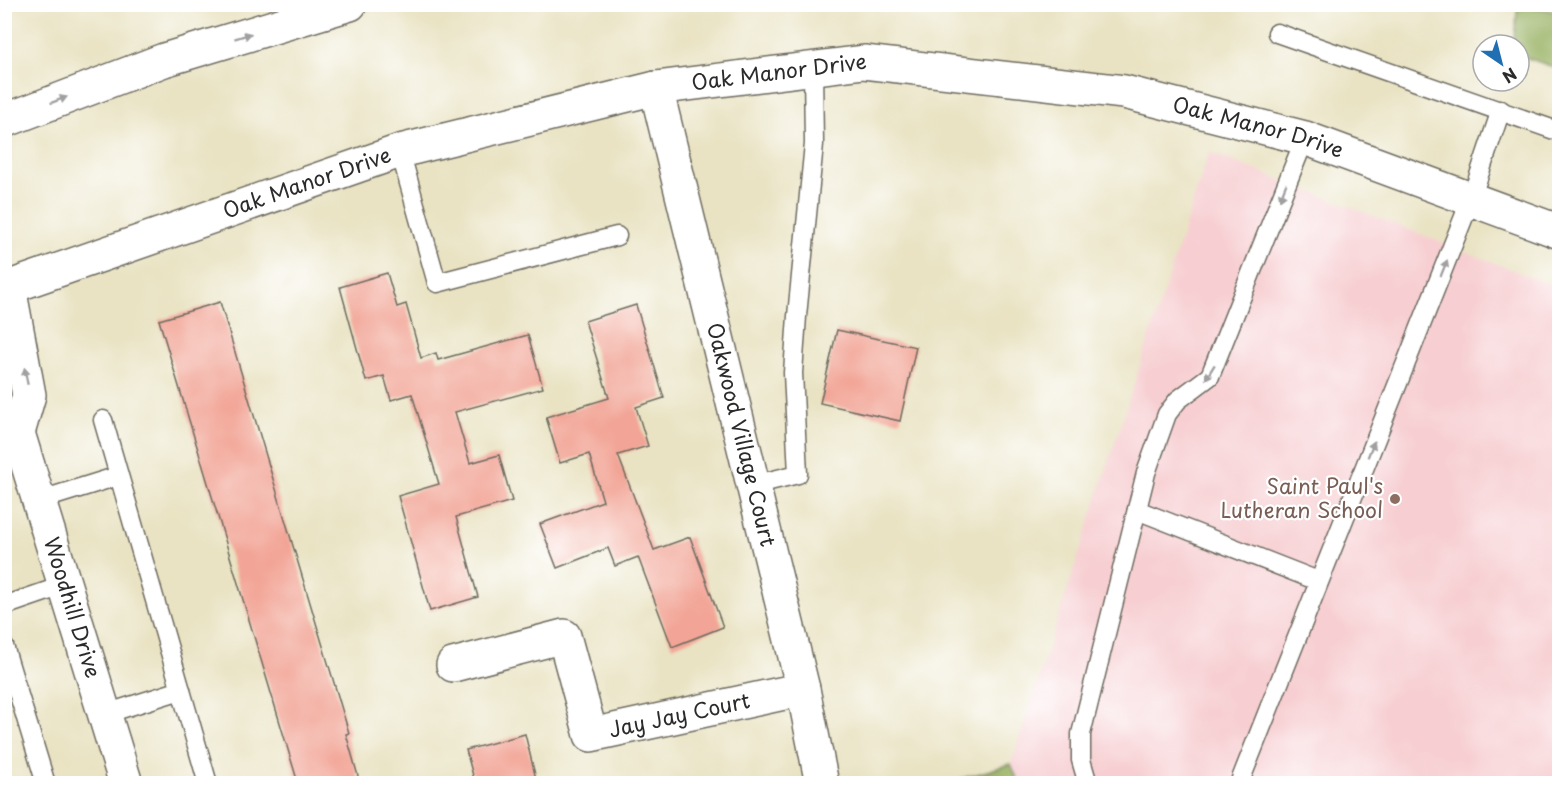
<svg xmlns="http://www.w3.org/2000/svg" width="1564" height="788" font-family="'Playpen Sans',sans-serif">
<style>
.built{fill:#f7cfd2}
.forest{fill:#98b162;stroke:#626e46;stroke-width:1.5}
.building{fill:#f2a596}
.lines{fill:none;stroke-linecap:round;stroke-linejoin:round}
.lane-casing{stroke:#6e6b60;stroke-width:21}
.street-casing{stroke:#6e6b60;stroke-width:36}
.secondary-casing{stroke:#6e6b60;stroke-width:36}
.highway-casing{stroke:#6e6b60;stroke-width:36}
.lane{stroke:#fff;stroke-width:18}
.street{stroke:#fff;stroke-width:33}
.secondary{stroke:#fff;stroke-width:33}
.highway{stroke:#fff;stroke-width:33}
.oneway{fill:#a0a0a0}
.education-dot{fill:#8d6e63;stroke:#fff;stroke-width:2}
.labels{text-anchor:middle;stroke-width:4.5;stroke-linejoin:round;paint-order:stroke}
.street-label{font-size:21px;fill:#2b2b2b;stroke:#fff}
.education-label{font-size:21px;fill:#785e54;stroke:#fff;text-anchor:end}
</style>
<rect width="100%" height="100%" fill="#fff"/>
<filter id="ink" filterUnits="userSpaceOnUse"><feTurbulence type="fractalNoise" baseFrequency=".0167" numOctaves="2"/><feDisplacementMap in="SourceGraphic" scale="12" xChannelSelector="R" yChannelSelector="G"/><feConvolveMatrix kernelMatrix="1 2 1 2 8 2 1 2 1" color-interpolation-filters="sRGB"/></filter>
<filter id="wash" filterUnits="userSpaceOnUse"><feTurbulence type="fractalNoise" baseFrequency=".008" numOctaves="4" result="noise"/><feDisplacementMap in="SourceGraphic" scale="24" xChannelSelector="R" yChannelSelector="G"/><feGaussianBlur stdDeviation="1.35" result="paint"/><feColorMatrix in="noise" values="0 0 0 0 0 0 0 0 0 0 0 0 0 0 0 0 0 1.4 0 .05"/><feComposite in="paint" operator="in"/></filter>
<g filter="url(#wash)">
<rect width="100%" height="100%" fill="#e9e3c3"/>
<path class="built" d="M1209,152L1559,288V783L1019,784L1011,764Z"/>
<g class="forest">
<path d="M1518,5L1559,12V69L1519,55V45H1513Z"/>
<path d="M1011,764L1019,783H947Z"/>
</g>
<g id="blocks">
<g class="building">
<path d="M387,273L397,307L406,304L421,358L436,353L438,360L528,335L543,388L455,412L470,463L499,455L512,501L456,517L478,597L430,611L398,496L439,484L412,394L391,400L384,376L366,381L340,287Z"/>
<path d="M220,302L349,733L346,734L360,783H298L159,320Z"/>
<path d="M636,305L664,398L636,407L648,446L618,455L654,550L690,537L723,627L672,647L638,557L615,566L608,548L557,568L540,524L603,501L589,454L560,463L546,417L609,398L585,321Z"/>
<path d="M837,330L916,347L900,421L820,403Z"/>
<path d="M525,734L537,783H475L466,750Z"/>
</g>
</g>
</g>
<g filter="url(#ink)">
<use href="#blocks" fill-opacity="0" stroke="#6e6b60" stroke-width="1.5"/>
<g class="lines">
<g class="lane-casing">
<g id="lane">
<path d="M1277,33L1560,132"/>
<path d="M400,151L437,283L617,236"/>
<path d="M103,420L208,784"/>
<path d="M753,485L798,474L793,373L797,316L814,144L813,68"/>
<path d="M38,501L118,476"/>
<path d="M1137,510L1318,581"/>
<path d="M4,606L65,585"/>
<path d="M4,646L46,784"/>
<path d="M105,714L181,690"/>
<path d="M1088,784L1081,760V734L1146,473L1167,414L1178,400L1210,376L1305,138"/>
<path d="M1239,784L1471,199L1501,110"/>
</g>
</g>
<g class="street-casing">
<g id="street">
<path id="s1" d="M656,88L803,689L822,784"/>
<path d="M9,287L29,395L18,433"/>
<path id="s2" d="M4,417L18,433L126,784"/>
<path id="s3" d="M453,665L564,636L591,735L803,689"/>
</g>
</g>
<g class="secondary-casing">
<g id="secondary">
<path id="s4" d="M4,289L400,151L656,88L864,62L1124,92L1305,138L1560,232"/>
</g>
</g>
<g class="highway-casing">
<path id="highway" d="M4,121L164,60L350,4"/>
</g>
<use href="#lane" class="lane"/>
<use href="#street" class="street"/>
<use href="#secondary" class="secondary"/>
<use href="#highway" class="highway"/>
</g>
<defs><path id="oneway-solid" d="M-6-.8H1V-3.2L6.5 0L1 3.2V.8H-6Z" transform="scale(1.5)"/></defs>
<g class="oneway">
<use href="#oneway-solid" transform="translate(243 36) rotate(-17)"/>
<use href="#oneway-solid" transform="translate(59 100) rotate(-21)"/>
<use href="#oneway-solid" transform="translate(1283 192) rotate(112)"/>
<use href="#oneway-solid" transform="translate(1444 268) rotate(-68)"/>
<use href="#oneway-solid" transform="translate(1210 372) rotate(122)"/>
<use href="#oneway-solid" transform="translate(26 376) rotate(-101)"/>
<use href="#oneway-solid" transform="translate(1371 449) rotate(-68)"/>
</g>
</g>
<circle class="education-dot" cx="1395" cy="499" r="6"/>
<g class="labels">
<g class="street-label">
<text dy="7" stroke="none"><textPath href="#s4" startOffset="807">Oak Manor Drive</textPath></text>
<text dy="7" stroke="none"><textPath href="#s4" startOffset="1293">Oak Manor Drive</textPath></text>
<text dy="7" stroke="none"><textPath href="#s4" startOffset="321">Oak Manor Drive</textPath></text>
<text dy="7" stroke="none"><textPath href="#s1" startOffset="357">Oakwood Village Court</textPath></text>
<text dy="7" stroke="none"><textPath href="#s2" startOffset="204">Woodhill Drive</textPath></text>
<text dy="7" stroke="none"><textPath href="#s3" startOffset="308">Jay Jay Court</textPath></text>
</g>
<g class="education-label">
<text x="1383" y="494">Saint Paul's<tspan x="1383" dy="24">Lutheran School</tspan></text>
</g>
</g>
<rect width="1564" height="788" fill="none" stroke="#fff" stroke-width="24"/>
<g transform="translate(1501 63) rotate(145)"><circle r="28" fill="#ffffff" stroke="#aaaaaa" stroke-width="1.5"/>
<path d="M0-4.5L10 22L0 15L-10 22Z" fill="#1f6fb2"/>
<text y="-9" font-size="16" font-weight="bold" text-anchor="middle" fill="#2b2b2b">N</text>
</g>
</svg>
